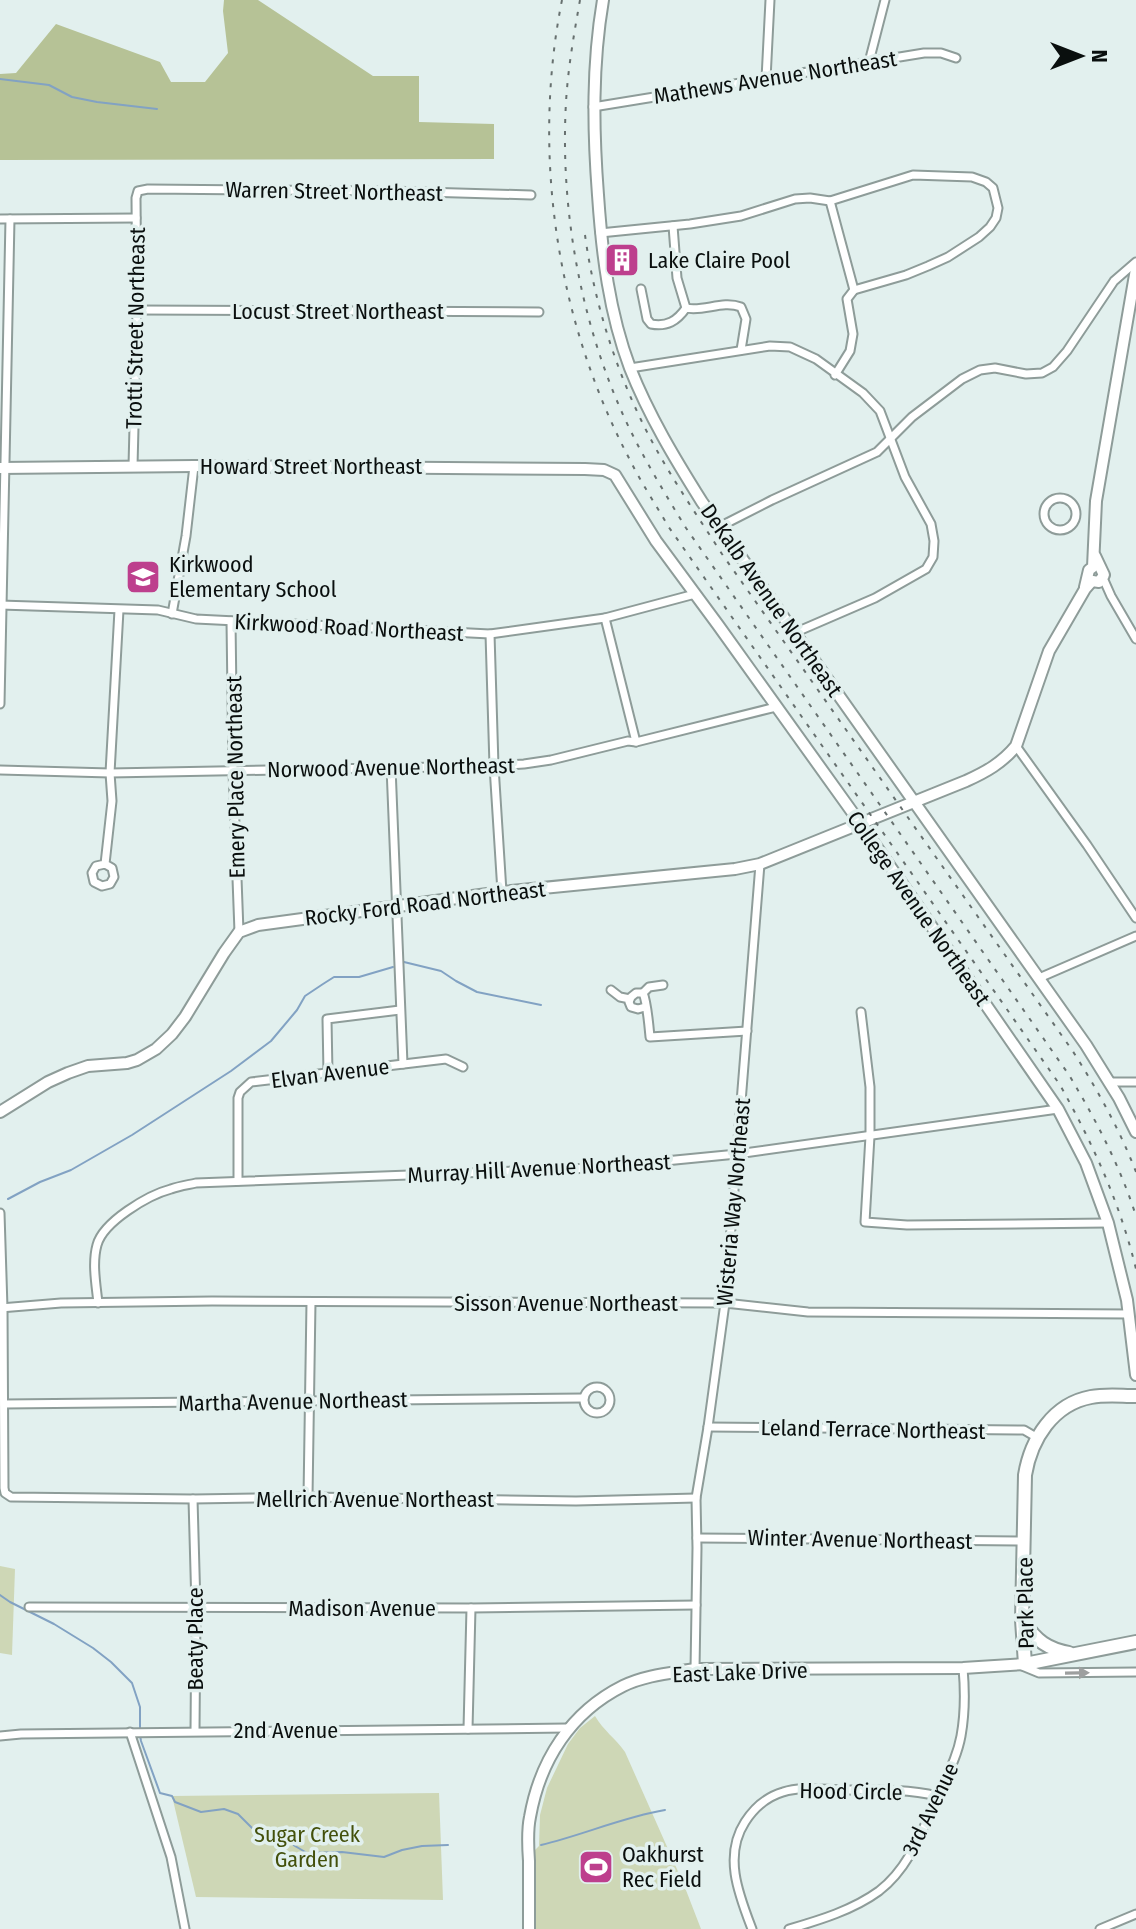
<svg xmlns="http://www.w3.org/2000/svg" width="1136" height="1929" font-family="'Fira Sans Condensed',sans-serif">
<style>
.green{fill:#ced7b6}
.forest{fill:#b6c296}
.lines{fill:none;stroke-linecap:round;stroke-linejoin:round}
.stream{stroke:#82a2c3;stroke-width:2}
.street-casing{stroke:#8e9c99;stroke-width:11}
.secondary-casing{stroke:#8e9c99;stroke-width:14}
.primary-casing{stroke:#8e9c99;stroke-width:16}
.street{stroke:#fff;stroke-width:7}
.secondary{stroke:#fff;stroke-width:10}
.primary{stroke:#fff;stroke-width:12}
.rail{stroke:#67706f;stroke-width:2;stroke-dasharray:4 8;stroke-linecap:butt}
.oneway{fill:#9d9f9f}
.labels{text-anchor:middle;stroke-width:7;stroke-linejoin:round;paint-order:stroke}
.street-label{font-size:22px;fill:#0a0f0e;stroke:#e2f0ee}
.poi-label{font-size:22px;fill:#0a0f0e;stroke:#e2f0ee;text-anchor:start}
.park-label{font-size:22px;fill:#43500b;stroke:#e2f0ee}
</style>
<rect width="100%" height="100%" fill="#e2f0ee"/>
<g class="green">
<path d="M0,1566L15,1569L12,1655L0,1653Z"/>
<path d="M595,1716C603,1730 616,1739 625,1752L684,1885L701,1929H531L530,1855L539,1846L540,1815L547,1788L568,1744L580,1728Z"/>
<path d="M439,1793L443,1900L196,1897L172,1796Z"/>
</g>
<path class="forest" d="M224,0H258L373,76H419V122L494,124V159L0,160V74L16,73L56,24L160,62L171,82H205L228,53L223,11Z"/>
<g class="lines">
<g class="stream">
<path d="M0,79L49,85L72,97L97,102L157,109"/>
<path d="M404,962L441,971L456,981L477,992L541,1005"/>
<path d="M8,1199L40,1182L71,1170L132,1135L231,1071L271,1041L297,1010L305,996L323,984L334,977H359L393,967"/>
<path d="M0,1595L10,1602L54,1624L93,1648L111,1662L132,1683L140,1707V1728"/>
<path d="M140,1735L141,1741L160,1793L172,1796L175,1802L201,1812L224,1809L238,1814L252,1828L280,1834L295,1846L307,1853L342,1852L384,1857L402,1850L422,1846L448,1845"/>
<path d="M541,1845C583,1835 623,1817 665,1810"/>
</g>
<g class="street-casing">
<g id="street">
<path d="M869,62L885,0"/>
<path d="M766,79L770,0"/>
<path d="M593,107L924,53H941L956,58"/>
<path d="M830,201L854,290"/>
<path d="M0,219L136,218"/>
<path d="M673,226L677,278L686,308"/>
<path d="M600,233L690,224L741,216L795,199L810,198L830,201L913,175L972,177L986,182L993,188L998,208L996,218L990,227L979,237L948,257L928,266L906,275L854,290L847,299L853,334L850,351L835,375"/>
<path d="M641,289L647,319L651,324C667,327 677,321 686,308C704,312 722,300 741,307L746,319L741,350"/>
<path d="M137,310L539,312"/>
<path d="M630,368L770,346L790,347L816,359L863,393L880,411L905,477L931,524L934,541L933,557L926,569L875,598L794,633"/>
<path d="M133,466L137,310L136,198L138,191L148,189L389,191L531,195"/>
<circle cx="1060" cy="514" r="16"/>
<path d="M719,527L772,500L877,452L912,417L962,379L980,370L995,368L1026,374L1042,373L1053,367L1067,351L1114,281L1136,262"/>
<path d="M1103,578L1111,596L1136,639"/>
<path d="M0,605L158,610L196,619L490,634L605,618L695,594"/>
<path d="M172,614L186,536L194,466"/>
<path d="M605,618L636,742"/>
<path d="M231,621L233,771L239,932"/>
<path d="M490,634L494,766L502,892"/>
<path d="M0,704L10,219"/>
<path d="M1016,746L1087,845L1136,918"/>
<path d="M391,767L403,1064"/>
<path d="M0,770L110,773L494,766L524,764L551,760L628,741L636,742L776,707"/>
<path d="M105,864L96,866L92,873L94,882L102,886L110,884L114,877L112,868L105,864L112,801L110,773L119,610"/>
<path d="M1039,978L1136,936"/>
<path d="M611,990L620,997L630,999"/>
<path d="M643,993L649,987L663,985"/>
<path d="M645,1007L638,1009L631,1007L629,1002L631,997L636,993H643C647,1002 649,1026 650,1037L747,1031"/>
<path d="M861,1012L870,1087V1136L865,1222L907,1225L1108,1223"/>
<path d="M328,1073L327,1019L400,1010"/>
<path d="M1110,1082H1136"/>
<path d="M238,1181V1098L240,1092L251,1082L446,1059L463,1067"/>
<path d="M0,1213L3,1308L4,1488L5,1493L11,1497L193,1499L308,1497L576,1501L696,1498"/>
<path d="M98,1303C96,1284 92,1263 97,1245C103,1222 148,1195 171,1189C179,1186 187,1185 196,1183L593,1168L737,1154L1058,1109"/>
<path d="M0,1308L61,1303L212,1301L725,1303L808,1312L1129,1314"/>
<circle cx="597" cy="1400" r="13"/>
<path d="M4,1404L583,1398"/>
<path d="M708,1427L1024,1430L1036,1437"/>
<path d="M308,1497L311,1302"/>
<path d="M193,1499L196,1607L195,1731"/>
<path d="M697,1538L1024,1541"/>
<path d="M29,1607L471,1608L696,1605"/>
<path d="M1022,1666L1039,1673L1136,1672"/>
<path d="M695,1669L697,1548L696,1498L708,1427L725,1303L760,864"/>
<path d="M468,1729L471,1608"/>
<path d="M130,1732L171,1857L185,1929"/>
<path d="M0,1736L21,1734L567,1728"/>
<path d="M752,1929C739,1895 723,1856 745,1822C754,1808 766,1797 783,1792C801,1786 825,1790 845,1790C875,1790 908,1789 937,1796"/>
<path d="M789,1929C820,1920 853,1910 879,1891C909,1868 922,1831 937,1798C946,1777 957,1758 961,1736C965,1714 965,1690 963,1668"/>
<path d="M1100,1929L1136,1914"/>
</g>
</g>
<g class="secondary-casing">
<g id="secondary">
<path d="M603,0C592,65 593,129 598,195C602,254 609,312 630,368C649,416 675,459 702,502L1086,1045L1119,1098L1136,1132"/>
<path d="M0,468L194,466L585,469L604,470L615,475L656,541L718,625L860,823L1058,1109L1086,1163L1108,1223L1127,1300L1136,1375"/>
<path d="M1092,581L1099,582L1104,575L1095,556"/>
<path d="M1085,587L1089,570L1093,567L1096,501L1136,269"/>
<path d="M0,1112L48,1082L68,1073L88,1066L127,1063L137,1060L156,1049L172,1034L185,1017L224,953L239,932L258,925L502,892L735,869L760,864L966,781C986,772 1002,763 1016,746L1049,651L1085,589L1092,581"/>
<path d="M529,1929C529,1906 529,1883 529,1861C528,1847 527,1831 530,1817C540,1760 571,1712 623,1686C645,1675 672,1673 695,1669L963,1668L1025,1664"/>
</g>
</g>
<g class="primary-casing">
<g id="primary">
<path d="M1136,1396C1121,1396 1106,1394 1091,1397C1053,1404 1031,1439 1025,1475L1022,1620L1025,1664L1136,1642"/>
<path d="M1024,1622C1036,1641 1048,1649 1069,1653"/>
</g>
</g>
<use href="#street" class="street"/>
<use href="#secondary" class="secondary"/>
<use href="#primary" class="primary"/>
<g class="rail">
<path d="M562,0C531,155 557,323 631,462C642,484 656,505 668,526L1060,1085C1093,1144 1120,1203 1136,1269"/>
<path d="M580,0C574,34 568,68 566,102C560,208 580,320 624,417C642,456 664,492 686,528L1069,1075C1096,1120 1120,1166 1136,1216"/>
<path d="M585,235C594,301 615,368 645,428C667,472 695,512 722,554L1072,1050C1097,1089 1119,1128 1136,1172"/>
</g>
</g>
<defs><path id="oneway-solid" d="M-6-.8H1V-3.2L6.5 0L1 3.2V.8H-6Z" transform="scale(2)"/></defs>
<use class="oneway" href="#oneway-solid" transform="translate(1077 1673) rotate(-1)"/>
<defs>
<g id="building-square" transform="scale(1.8)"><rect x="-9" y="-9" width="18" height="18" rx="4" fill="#bd3f8d" stroke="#e2f0ee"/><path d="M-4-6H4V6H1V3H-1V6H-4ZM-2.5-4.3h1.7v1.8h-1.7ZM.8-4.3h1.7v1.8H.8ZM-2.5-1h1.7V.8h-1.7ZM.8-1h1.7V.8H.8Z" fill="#fff"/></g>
<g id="school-square" transform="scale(1.8)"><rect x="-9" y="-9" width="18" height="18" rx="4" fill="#bd3f8d" stroke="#e2f0ee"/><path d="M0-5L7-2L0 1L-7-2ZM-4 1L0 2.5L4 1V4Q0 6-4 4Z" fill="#fff"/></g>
<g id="stadium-square" transform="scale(1.8)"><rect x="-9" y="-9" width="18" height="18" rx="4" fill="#bd3f8d" stroke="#e2f0ee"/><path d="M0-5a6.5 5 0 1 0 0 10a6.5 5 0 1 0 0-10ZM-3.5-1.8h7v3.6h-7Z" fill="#fff"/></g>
</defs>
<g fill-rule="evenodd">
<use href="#building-square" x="622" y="260"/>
<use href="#school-square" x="143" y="577"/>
<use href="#stadium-square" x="596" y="1867"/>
</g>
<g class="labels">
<g class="street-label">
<text transform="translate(775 77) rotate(-9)" y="8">Mathews Avenue Northeast</text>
<text transform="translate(334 191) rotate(1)" y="8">Warren Street Northeast</text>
<text x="338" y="319">Locust Street Northeast</text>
<text transform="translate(135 328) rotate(-89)" y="8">Trotti Street Northeast</text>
<text x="311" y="474">Howard Street Northeast</text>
<text transform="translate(772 600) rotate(55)" y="8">DeKalb Avenue Northeast</text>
<text transform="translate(349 627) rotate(3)" y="8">Kirkwood Road Northeast</text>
<text transform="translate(391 767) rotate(-1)" y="8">Norwood Avenue Northeast</text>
<text transform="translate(235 777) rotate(-91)" y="8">Emery Place Northeast</text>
<text transform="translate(425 903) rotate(-7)" y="8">Rocky Ford Road Northeast</text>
<text transform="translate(919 908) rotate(55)" y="8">College Avenue Northeast</text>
<text transform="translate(330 1073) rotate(-7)" y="8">Elvan Avenue</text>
<text transform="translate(539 1168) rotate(-3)" y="8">Murray Hill Avenue Northeast</text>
<text transform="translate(733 1202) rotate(-85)" y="8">Wisteria Way Northeast</text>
<text x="566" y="1311">Sisson Avenue Northeast</text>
<text transform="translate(293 1401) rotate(-1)" y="8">Martha Avenue Northeast</text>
<text transform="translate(873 1429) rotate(1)" y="8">Leland Terrace Northeast</text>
<text x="375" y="1507">Mellrich Avenue Northeast</text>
<text transform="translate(860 1539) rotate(1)" y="8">Winter Avenue Northeast</text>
<text transform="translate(1025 1603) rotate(-91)" y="8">Park Place</text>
<text x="362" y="1616">Madison Avenue</text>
<text transform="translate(195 1639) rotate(-90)" y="8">Beaty Place</text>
<text transform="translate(740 1672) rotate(-2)" y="8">East Lake Drive</text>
<text x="286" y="1738">2nd Avenue</text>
<text transform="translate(851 1791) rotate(1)" y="8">Hood Circle</text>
<text transform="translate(930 1809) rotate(-64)" y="8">3rd Avenue</text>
</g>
<g class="poi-label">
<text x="648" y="268">Lake Claire Pool</text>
<text x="169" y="572">Kirkwood<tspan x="169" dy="25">Elementary School</tspan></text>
<text x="622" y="1862">Oakhurst<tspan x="622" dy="25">Rec Field</tspan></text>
</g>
<g class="park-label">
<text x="307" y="1842">Sugar Creek<tspan x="307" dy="25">Garden</tspan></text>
</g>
</g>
<g transform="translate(1080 56) rotate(90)" stroke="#e2f0ee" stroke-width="6" paint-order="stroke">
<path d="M0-6L14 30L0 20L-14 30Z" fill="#0a0f0e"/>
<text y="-12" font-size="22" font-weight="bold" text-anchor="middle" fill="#0a0f0e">N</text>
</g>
</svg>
